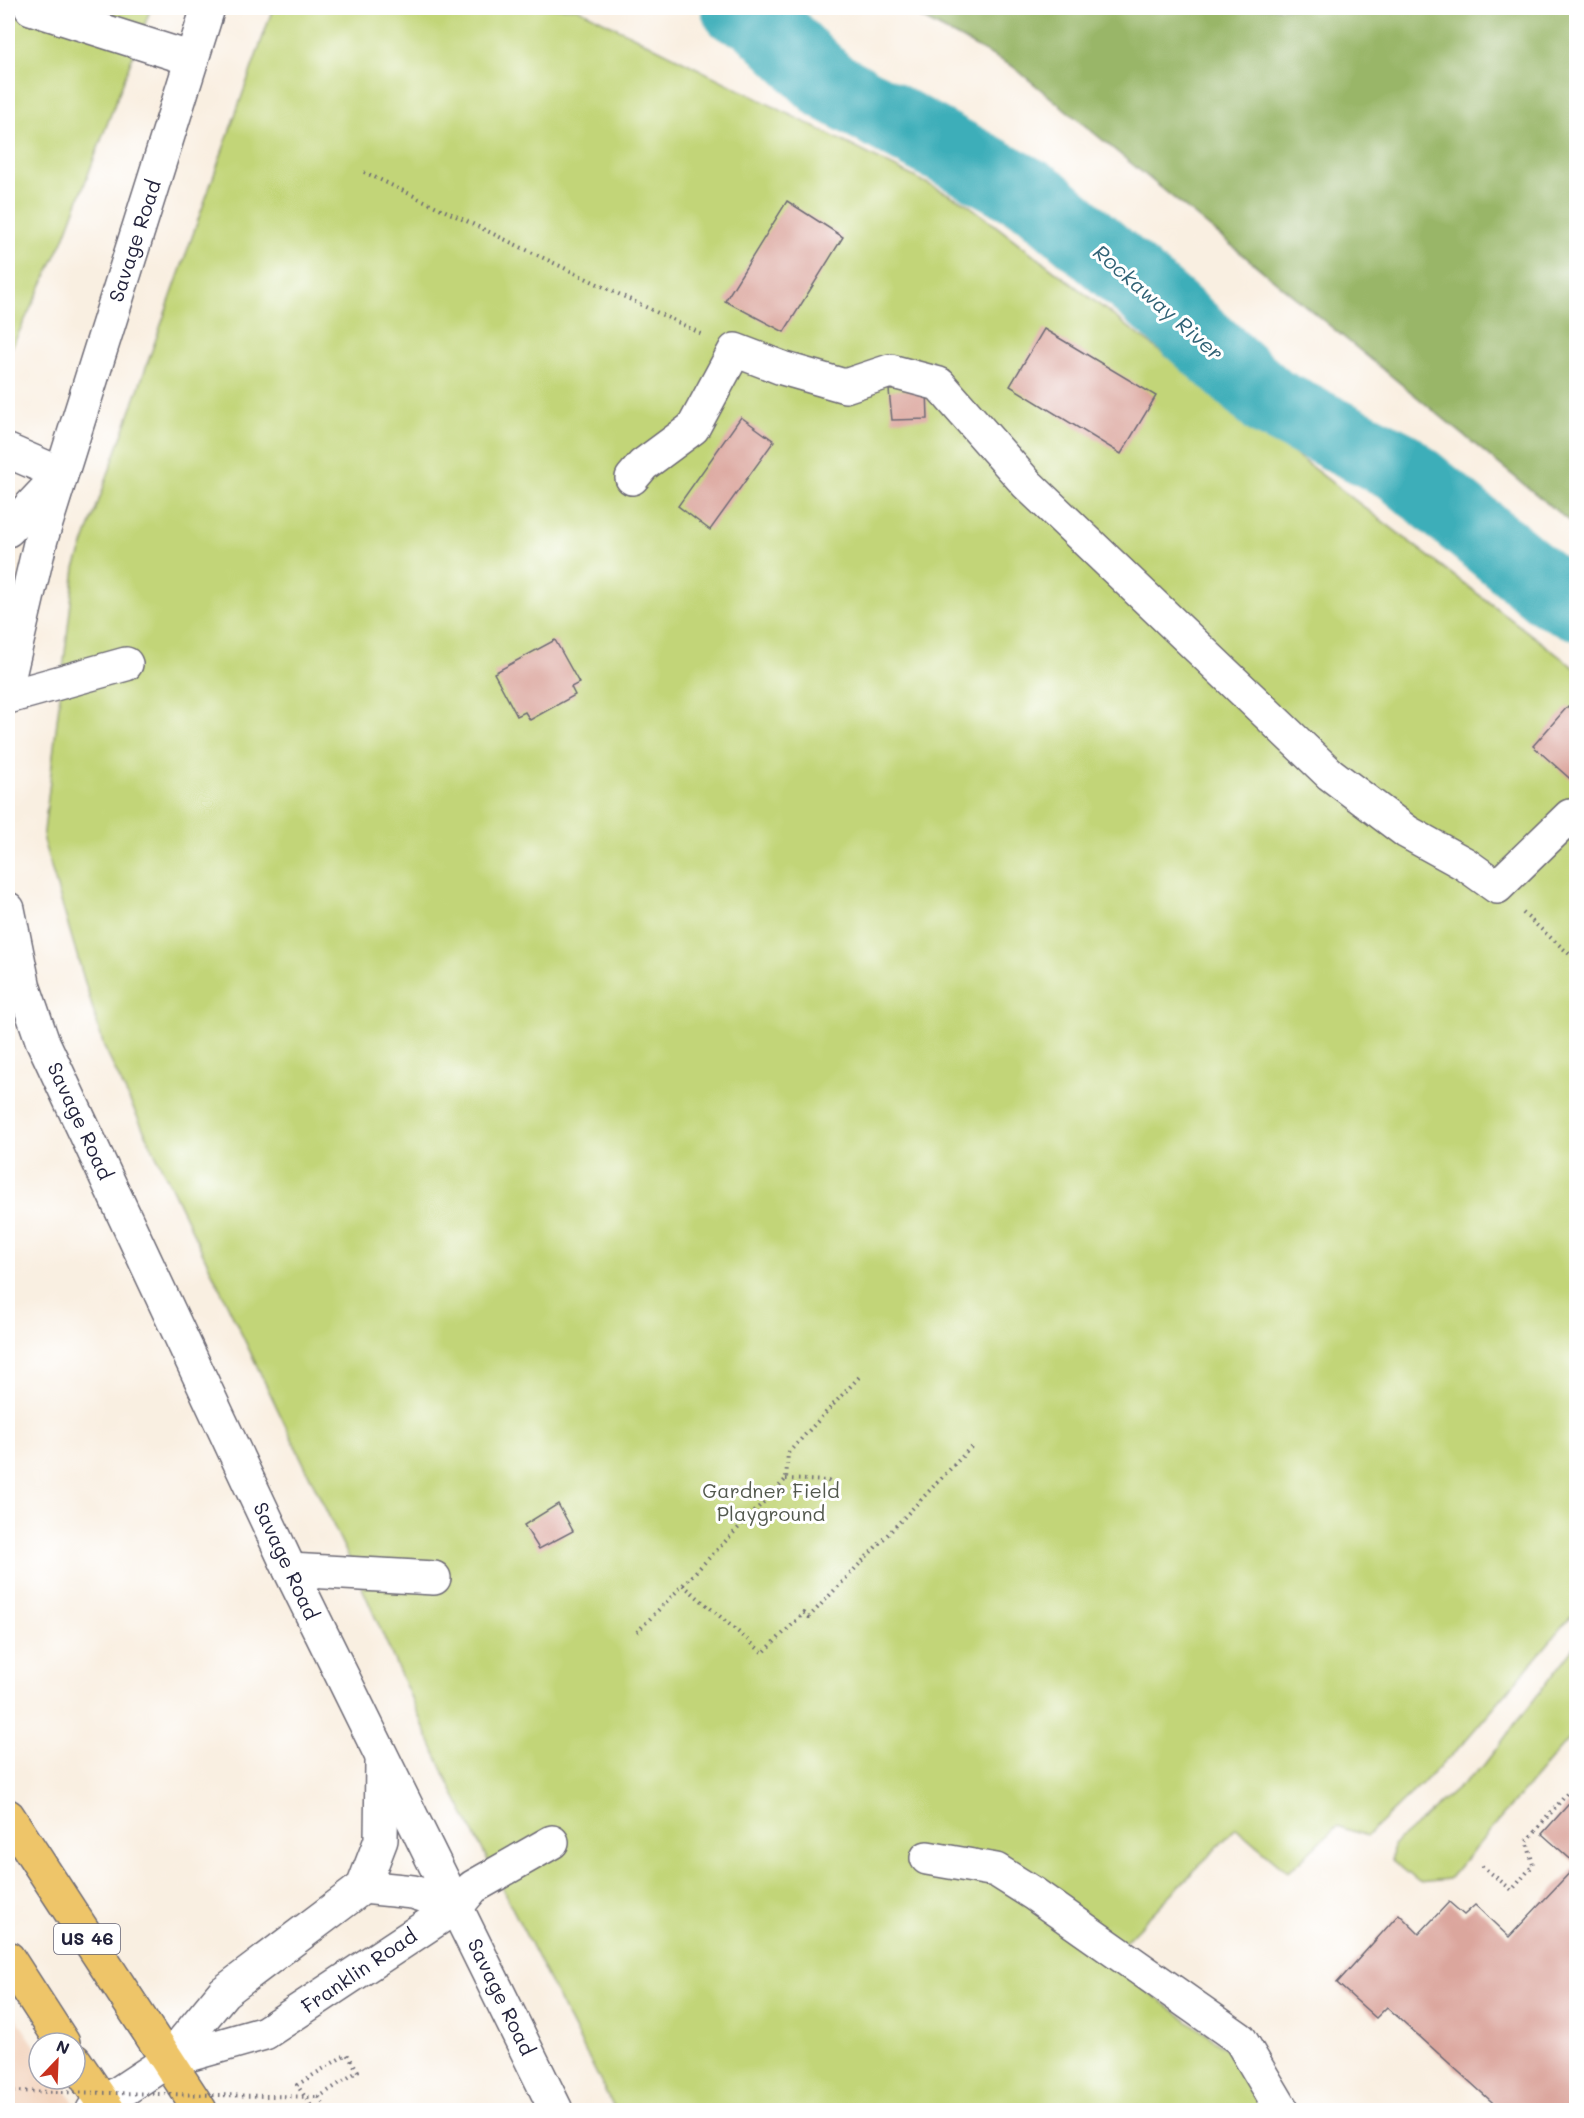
<svg xmlns="http://www.w3.org/2000/svg" width="1584" height="2118" font-family="Mali,sans-serif">
<style>
.built{fill:#f3d4be}
.green{fill:#c2d578;stroke:#727c5a;stroke-width:1.5}
.forest{fill:#99b668;stroke:#5e6c52;stroke-width:1.5}
.lines{fill:none;stroke-linecap:round;stroke-linejoin:round}
.river{stroke:#3eaeb9;stroke-width:72}
.building{fill:#dba69d}
.minor-casing{stroke:#6d6a75;stroke-width:36}
.highway-casing{stroke:#6d6a75;stroke-width:36}
.path{stroke:#6d6a75;stroke-width:4;stroke-dasharray:1.5 4.5;stroke-linecap:butt}
.minor{stroke:#fff;stroke-width:33}
.highway{stroke:#eec569;stroke-width:33}
.path-bridge{stroke:#6d6a75;stroke-width:4;stroke-dasharray:1.5 4.5;stroke-linecap:butt}
.labels{text-anchor:middle;stroke-width:6;stroke-linejoin:round;paint-order:stroke}
.shield{fill:#fff;stroke:#646476;stroke-width:1.5}
.shield-label{font-size:18px;font-weight:bold;fill:#22223b}
.street-label{font-size:20px;fill:#22223b;stroke:#fff}
.park-label{font-size:20px;fill:#52584d;stroke:#fff}
.water-label{font-size:21px;font-style:italic;fill:#2f6174;stroke:#fff}
</style>
<rect width="100%" height="100%" fill="#fff"/>
<filter id="ink" filterUnits="userSpaceOnUse"><feTurbulence type="fractalNoise" baseFrequency=".0167" numOctaves="2"/><feDisplacementMap in="SourceGraphic" scale="12" xChannelSelector="R" yChannelSelector="G"/><feConvolveMatrix kernelMatrix="1 2 1 2 8 2 1 2 1" color-interpolation-filters="sRGB"/></filter>
<filter id="wash" filterUnits="userSpaceOnUse"><feTurbulence type="fractalNoise" baseFrequency=".008" numOctaves="4" result="noise"/><feDisplacementMap in="SourceGraphic" scale="24" xChannelSelector="R" yChannelSelector="G"/><feGaussianBlur stdDeviation="1.35" result="paint"/><feColorMatrix in="noise" values="0 0 0 0 0 0 0 0 0 0 0 0 0 0 0 0 0 1.4 0 .05"/><feComposite in="paint" operator="in"/></filter>
<g filter="url(#wash)">
<rect width="100%" height="100%" fill="#f9efe1"/>
<path class="built" d="M8,2006L39,2052V2079H58L79,2110H8Z"/>
<g class="green">
<path d="M8,8H151L63,241L8,355Z"/>
<path d="M273,8H577L966,203L1576,669V1611L1458,1749L1367,1836L1337,1826L1288,1872L1236,1828L1106,1961L1228,2050L1263,2110H615L448,1782L349,1558L104,1047L43,840L75,568Z"/>
<path d="M1576,1645V1730L1449,1879L1419,1882L1392,1860L1393,1845L1483,1766Z"/>
</g>
<path class="forest" d="M903,8H1576V527L1012,66Z"/>
<g class="lines">
<path class="river" d="M737,8L756,15L828,85L1039,199L1168,310L1270,402L1398,466L1551,592L1576,604"/>
</g>
<g id="blocks">
<g class="building">
<path d="M787,201L843,237L784,332L725,301Z"/>
<path d="M1044,329L1156,396L1121,454L1010,386Z"/>
<path d="M927,389L928,419L892,420L889,390Z"/>
<path d="M741,417L774,441L710,530L678,506Z"/>
<path d="M555,640L579,683L571,687L575,695L530,720L525,712L517,716L494,673Z"/>
<path d="M1568,706L1576,714V784L1533,746Z"/>
<path d="M558,1504L573,1531L539,1549L524,1525Z"/>
<path d="M1576,1796V1864L1542,1834Z"/>
<path d="M1576,1866V2110H1501L1387,2007L1376,2018L1337,1983L1399,1914L1419,1934L1449,1902L1464,1915L1475,1905L1509,1937Z"/>
</g>
</g>
</g>
<g filter="url(#ink)">
<use href="#blocks" fill-opacity="0" stroke="#6d6a75" stroke-width="1.5"/>
<g class="lines">
<g class="minor-casing">
<g id="minor">
<path d="M31,8L192,59"/>
<path d="M8,451L61,474L8,530"/>
<path d="M632,478L643,465L693,428L735,350L782,368L845,386L890,371L939,384L1027,484L1330,774L1407,832L1465,864L1497,887L1570,816"/>
<path d="M8,680L41,539L208,8"/>
<path d="M8,697L126,664"/>
<path d="M8,909L24,988L42,1040L290,1570L556,2110"/>
<path d="M290,1570L434,1578"/>
<path d="M927,1858L996,1870L1034,1894L1240,2039L1282,2110"/>
<path d="M363,1887L413,1892L457,1906"/>
<path d="M167,2061L224,1992L363,1887L381,1840L382,1763"/>
<path d="M93,2110L167,2061L265,2033L457,1906L473,1887L552,1842"/>
</g>
</g>
<g class="highway-casing">
<g id="highway">
<path d="M8,1816L200,2110"/>
<path d="M8,1958L63,2043"/>
<path d="M75,2061L108,2110"/>
</g>
</g>
<g class="path">
<path d="M364,172L702,334"/>
<path d="M1523,913L1576,960"/>
<path d="M786,1479L828,1481L841,1492"/>
<path d="M683,1585L763,1653L804,1613L809,1617L974,1444"/>
<path d="M637,1632L786,1479L788,1453L861,1375"/>
<path d="M1482,1866L1512,1890L1533,1865L1527,1841L1576,1783"/>
<path d="M8,2080H13"/>
<path d="M314,2110L297,2085L347,2054L358,2071L319,2097L327,2110"/>
</g>
<use href="#minor" class="minor"/>
<use href="#highway" class="highway"/>
<path class="path-bridge" d="M8,2091L319,2097"/>
</g>
</g>
<g class="labels">
<rect class="shield" x="54" y="1924" width="66" height="30" rx="4.5"/>
<g class="shield-label">
<text x="87" y="1945">US 46</text>
</g>
<g class="street-label">
<text transform="translate(135 241) rotate(-72)" y="7">Savage Road</text>
<text transform="translate(80 1121) rotate(65)" y="7">Savage Road</text>
<text transform="translate(286 1561) rotate(65)" y="7">Savage Road</text>
<text transform="translate(359 1971) rotate(-34)" y="7">Franklin Road</text>
<text transform="translate(501 1997) rotate(64)" y="7">Savage Road</text>
</g>
<g class="park-label">
<text x="771" y="1498">Gardner Field<tspan x="771" dy="23">Playground</tspan></text>
</g>
<g class="water-label">
<text transform="translate(1158 303) rotate(41)" y="7">Rockaway River</text>
</g>
</g>
<rect width="1584" height="2118" fill="none" stroke="#fff" stroke-width="30"/>
<g transform="translate(57 2061) rotate(23)"><circle r="28" fill="#ffffff" stroke="#a7a7b1" stroke-width="1.5"/>
<path d="M0-4.5L10 22L0 15L-10 22Z" fill="#c8321e"/>
<text y="-9" font-size="16" font-weight="bold" text-anchor="middle" fill="#22223b">N</text>
</g>
</svg>
